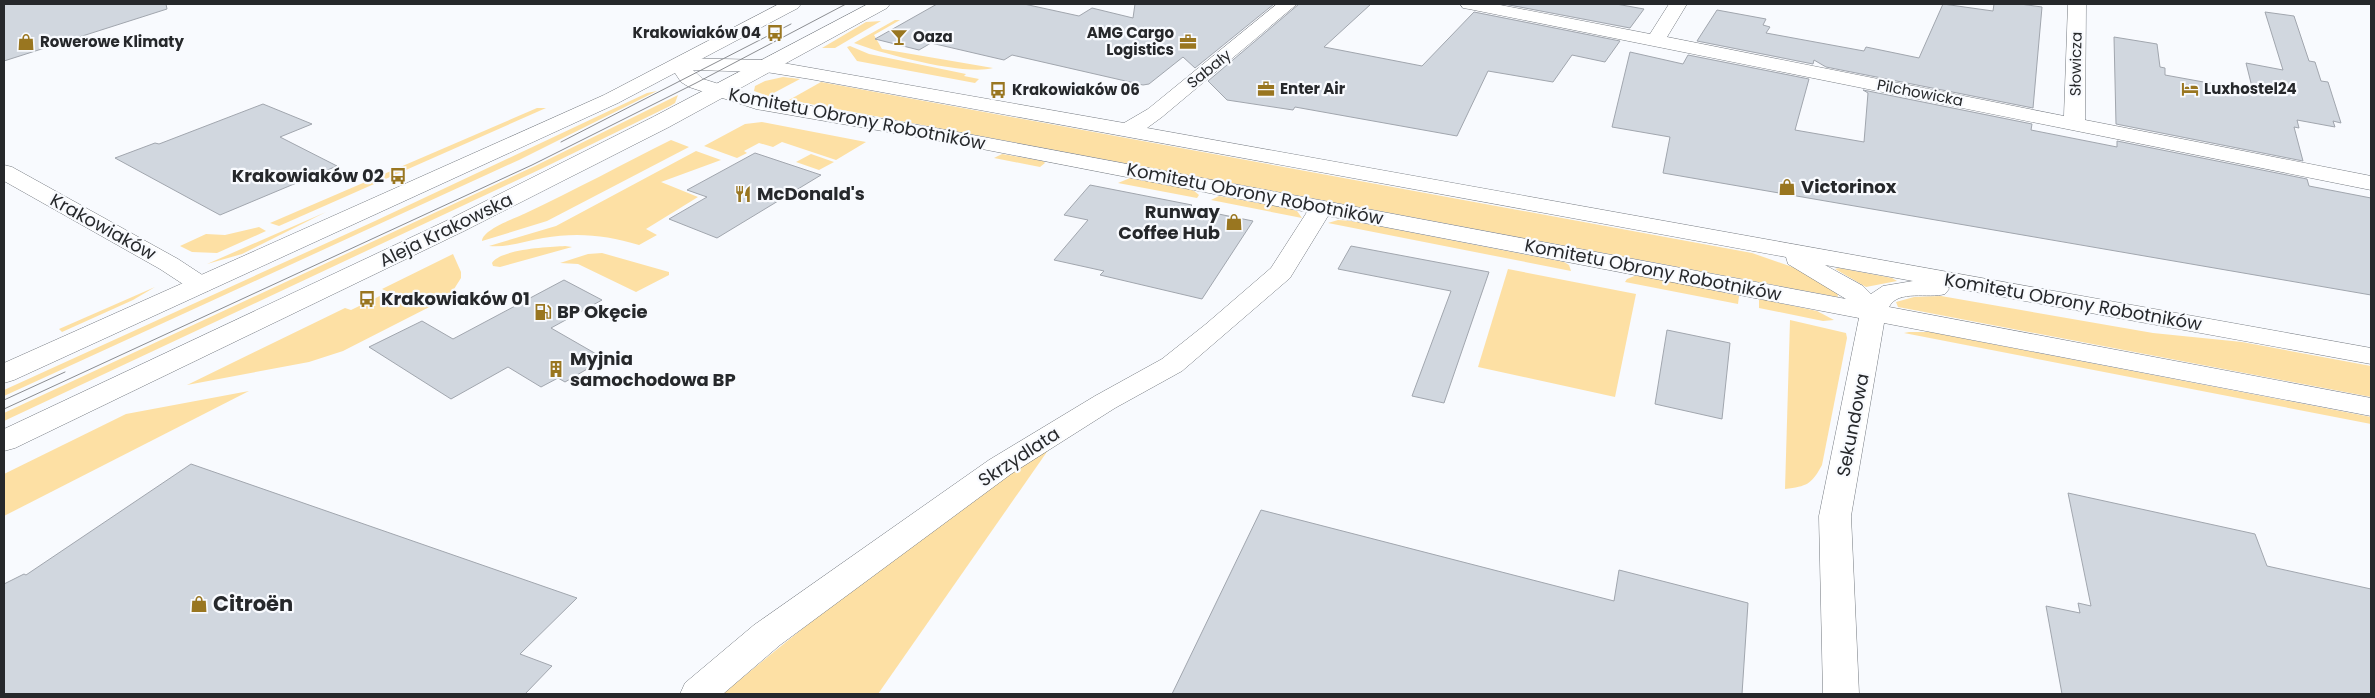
<svg xmlns="http://www.w3.org/2000/svg" width="2375" height="698" font-family="Poppins,sans-serif">
<style>
.green{fill:#fde0a4}
.building{fill:#d1d7df;stroke:#a1a6ae}
.lines{fill:none;stroke-linecap:round;stroke-linejoin:round}
.minor-casing{stroke:#757a81;stroke-width:1}
.major-casing{stroke:#757a81;stroke-width:1}
.minor{fill:#fff;fill-rule:evenodd}
.major{fill:#fff;fill-rule:evenodd}
.tram{stroke:#8b8d91;stroke-width:1}
.labels{text-anchor:middle;stroke-width:4.5;stroke-linejoin:round;paint-order:stroke}
.far-poi-label{font-size:15px;font-weight:bold;fill:#26282b;stroke:#f8fafe;text-anchor:start}
.far-street-label{font-size:15px;fill:#26282b;stroke:#f8fafe}
.street-label{font-size:18px;fill:#26282b;stroke:#f8fafe}
.poi-label{font-size:18px;font-weight:bold;fill:#26282b;stroke:#f8fafe;text-anchor:start}
.near-poi-label{font-size:21px;font-weight:bold;fill:#26282b;stroke:#f8fafe;text-anchor:start}
</style>
<rect width="100%" height="100%" fill="#f8fafe"/>
<g class="green">
<path d="M895,20H900L874,35L882,49L993,68C965,76 883,54 854,43Z"/>
<path d="M881,21L835,48H822L866,22Z"/>
<path d="M850,46L869,54L966,74L964,76L979,79L975,83L857,61L847,47Z"/>
<path d="M783,77L800,79L768,96L754,91L755,86L765,81Z"/>
<path d="M821,82L1752,253L1801,270L1837,292L1838,297L789,100Z"/>
<path d="M657,91L519,160L4,396V390L375,221L647,93Z"/>
<path d="M678,95L675,103L670,106L543,168L4,421V413L535,166Z"/>
<path d="M537,108H546L279,226L270,223Z"/>
<path d="M762,122L866,142L836,160L782,142L773,147L759,143L744,151L747,153L737,158L704,146L745,124Z"/>
<path d="M671,140L689,147L547,221L482,241C483,229 516,218 526,213C575,190 623,164 671,140Z"/>
<path d="M696,151L721,160L661,182L698,197L646,229L657,235L639,245C606,235 577,232 543,238C525,241 507,248 489,246L556,226Z"/>
<path d="M811,154L834,162L819,170L796,162Z"/>
<path d="M1002,154L1043,161L1045,163L1040,167L994,158Z"/>
<path d="M1130,178L1193,190L1199,195L1197,198L1118,183Z"/>
<path d="M1219,196L1291,209L1297,211L1302,218L1211,200Z"/>
<path d="M326,212L242,254L207,264Z"/>
<path d="M1338,220L1352,221L1564,262L1569,265L1571,271L1328,223Z"/>
<path d="M259,227L266,231L217,253L192,252L180,246L206,234L225,235Z"/>
<path d="M565,246L572,247L500,267L493,266L492,263C501,249 548,247 565,246Z"/>
<path d="M602,253L669,272V275L636,292L578,264L560,263L588,254Z"/>
<path d="M453,254L461,272V278L449,297L343,351L309,362L187,385L345,308L351,310L388,292L382,289Z"/>
<path d="M1839,268L1892,278L1897,281L1866,287L1835,269Z"/>
<path d="M1508,269L1636,294L1615,397L1478,367Z"/>
<path d="M1637,275L1736,295L1739,296L1738,304L1625,282L1627,279Z"/>
<path d="M155,287L133,300L62,332L59,329Z"/>
<path d="M1941,296L2153,333L2242,342L2371,366V397L1898,307L1896,302L1914,297Z"/>
<path d="M1761,299L1817,311L1834,320L1823,321L1759,308V300Z"/>
<path d="M1790,320L1846,333L1847,338L1822,465C1811,485 1807,486 1785,489Z"/>
<path d="M1909,332H1930L2371,417V424L1904,333Z"/>
<path d="M249,391L4,516V474L126,414Z"/>
<path d="M1051,446L878,694H722L855,586L973,498Z"/>
</g>
<g class="building">
<path d="M4,4H166L167,9L4,61Z"/>
<path d="M937,4H1024L1079,16L1092,8L1133,18L1135,4H1274L1195,68L1183,57L1149,84L1143,85L1012,55L1004,60L931,43L919,50L875,39Z"/>
<path d="M1299,4H1371L1324,47L1422,66L1474,12L1620,41L1605,62L1572,55L1553,82L1488,71L1457,136L1295,107L1293,110L1227,100L1208,81Z"/>
<path d="M1504,4H1616L1644,9L1630,28Z"/>
<path d="M1943,4L1993,11L1994,4H2020L2042,7L2033,108L1826,67L1814,60L1813,64L1697,41L1717,10L1766,19L1763,25L1770,27L1766,33L1864,51L1866,47L1919,58Z"/>
<path d="M2265,12L2294,16L2309,61L2315,62L2321,81L2328,82L2341,123L2333,121L2335,127L2297,120L2299,128L2294,127L2303,161L2116,124L2114,37L2157,44L2160,67L2165,68V75L2253,91L2246,63L2283,70Z"/>
<path d="M1630,52L1683,64L1688,55L1809,79L1795,130L1864,142L1868,93L1863,90L2032,124L2031,130L2117,147V141L2307,179L2309,186L2371,198V295L1663,173L1670,137L1612,127Z"/>
<path d="M263,104L312,124L280,137L337,166L220,215L115,158L155,143L159,144Z"/>
<path d="M755,153L821,175L717,238L669,219L707,197L687,190Z"/>
<path d="M1090,185L1192,205L1189,208L1253,221L1202,299L1100,275L1104,271L1054,260L1088,220L1064,215Z"/>
<path d="M1351,246L1489,272L1444,403L1412,396L1451,291L1338,269Z"/>
<path d="M564,280L602,300L551,328L598,355L587,361L594,365L565,382L558,378L541,387L508,367L451,399L369,347L422,321L453,339Z"/>
<path d="M1667,330L1730,343L1722,419L1655,404Z"/>
<path d="M191,464L577,598L520,654L552,666L525,694H4V584L24,574L26,575Z"/>
<path d="M2068,493L2255,534L2267,566L2371,589V694H2062L2046,606L2080,613L2078,603L2091,606Z"/>
<path d="M1261,510L1614,601L1619,570L1748,603L1742,694H1172Z"/>
</g>
<g class="lines">
<g class="minor-casing">
<g id="minor">
<path d="M1277,4H1297L1162,117L1147,128L2371,348V364L1948,287L1949,289L1945,294C1929,299 1898,289 1889,307L2371,398V416L1884,323L1851,516L1859,694H1823L1819,516L1859,318L1328,216L1290,278L1182,371L1115,408L1011,474L780,645L723,694H680L685,683L754,625L989,460L1095,396L1162,359L1206,324L1271,268L1307,212L946,142L756,109L689,87L681,82L669,64L672,60L679,58L766,60L1124,123L1148,109ZM693,70L766,72L810,79L1786,257L1788,264L1846,299L946,130L760,97L703,79ZM1825,265L1913,281L1883,286L1871,294L1863,286Z"/>
<path d="M1460,4H1495L1650,34L1669,4H1687L1667,37L2064,116L2068,4H2086L2085,120L2371,176V190L1469,9L1463,8Z"/>
<path d="M4,165L12,167L178,259L210,280L214,285L210,290L201,293L192,290L160,269L4,181Z"/>
</g>
</g>
<g class="major-casing">
<g id="major">
<path d="M779,4H801L798,8L618,103L14,380L4,383V363L604,95Z"/>
<path d="M868,4H890L887,8L669,127L464,231L15,448L4,451V429L446,221L653,117Z"/>
</g>
</g>
<use href="#minor" class="minor"/>
<use href="#major" class="major"/>
<g class="tram">
<path d="M561,142L791,24"/>
<path d="M4,400L65,372"/>
<path d="M4,409L532,165L696,83L846,4"/>
</g>
</g>
<defs>
<g id="bus-bare" transform="scale(1.35)"><path d="M-5-6H5V4H4V6H2V4H-2V6H-4V4H-5ZM-3.5-4V0h7V-4ZM-3.5 1.2v1.5H-2V1.2ZM2 1.2v1.5H3.5V1.2Z" fill="#997620" stroke="#f8fafe" stroke-width="2.5" paint-order="stroke"/></g>
<g id="bar-bare" transform="scale(1.35)"><path d="M-6-5H6L.8 .8V4.5H3.5V6h-7V4.5H-.8V.8Z" fill="#997620" stroke="#f8fafe" stroke-width="2.5" paint-order="stroke"/></g>
<g id="shop-bare" transform="scale(1.35)"><path d="M-5-2.5h2.3a2.7 3.5 0 0 1 5.4 0H5L5.5 6h-11ZM-1.5-2.5h3a1.5 2.3 0 0 0-3 0Z" fill="#997620" stroke="#f8fafe" stroke-width="2.5" paint-order="stroke"/></g>
<g id="office-bare" transform="scale(1.35)"><path d="M-6-3h4V-5.5h4V-3h4V5H-6ZM-1-4.5V-3h2v-1.5ZM-6 0V1H6V0Z" fill="#997620" stroke="#f8fafe" stroke-width="2.5" paint-order="stroke"/></g>
<g id="hotel-bare" transform="scale(1.35)"><path d="M-6-4.5h1.5V1H6V5H4.5V3h-9V5H-6ZM-4 0a1.8 1.8 0 1 1 3.6 0ZM.5 0V-2.5h3Q6-2.5 6 0Z" fill="#997620" stroke="#f8fafe" stroke-width="2.5" paint-order="stroke"/></g>
<g id="restaurant-bare" transform="scale(1.35)"><path d="M-5-6h1v4h1v-4h1v4h1v-4h1v5L-1.5 .5V6h-2V.5L-5-1ZM5-6V6H3V1.5H1.5Q1.5-4 5-6Z" fill="#997620" stroke="#f8fafe" stroke-width="2.5" paint-order="stroke"/></g>
<g id="fuel-bare" transform="scale(1.35)"><path d="M-5.5-6h7V0h2V4h1.3V-2.5L3-4.5l.8-.8L6-3V5H2.5V1h-1V6h-7ZM-4.2-4.7v3.2H.2V-4.7Z" fill="#997620" stroke="#f8fafe" stroke-width="2.5" paint-order="stroke"/></g>
<g id="building-bare" transform="scale(1.35)"><path d="M-4-6H4V6H1V3H-1V6H-4ZM-2.5-4.3h1.7v1.8h-1.7ZM.8-4.3h1.7v1.8H.8ZM-2.5-1h1.7V.8h-1.7ZM.8-1h1.7V.8H.8Z" fill="#997620" stroke="#f8fafe" stroke-width="2.5" paint-order="stroke"/></g>
</defs>
<g fill-rule="evenodd">
<use href="#bus-bare" x="775" y="33"/>
<use href="#bar-bare" x="899" y="37"/>
<use href="#shop-bare" x="26" y="42"/>
<use href="#office-bare" x="1188" y="42"/>
<use href="#office-bare" x="1266" y="89"/>
<use href="#hotel-bare" x="2190" y="89"/>
<use href="#bus-bare" x="998" y="90"/>
<use href="#bus-bare" x="398" y="176"/>
<use href="#shop-bare" x="1787" y="187"/>
<use href="#restaurant-bare" x="743" y="194"/>
<use href="#shop-bare" x="1234" y="222"/>
<use href="#bus-bare" x="367" y="299"/>
<use href="#fuel-bare" x="543" y="312"/>
<use href="#building-bare" x="556" y="369"/>
<use href="#shop-bare" x="199" y="604"/>
</g>
<g class="labels">
<g class="far-poi-label">
<text x="761" y="38" text-anchor="end">Krakowiaków 04</text>
<text x="1174" y="38" text-anchor="end">AMG Cargo<tspan x="1174" dy="17">Logistics</tspan></text>
<text x="913" y="42">Oaza</text>
<text x="40" y="47">Rowerowe Klimaty</text>
<text x="1280" y="94">Enter Air</text>
<text x="2204" y="94">Luxhostel24</text>
<text x="1012" y="95">Krakowiaków 06</text>
</g>
<g class="far-street-label">
<text transform="translate(2076 64) rotate(-89)" y="5">Słowicza</text>
<text transform="translate(1209 69) rotate(-39)" y="5">Sabały</text>
<text transform="translate(1920 93) rotate(11)" y="5">Pilchowicka</text>
</g>
<g class="street-label">
<text transform="translate(857 119) rotate(11)" y="6">Komitetu Obrony Robotników</text>
<text transform="translate(1255 194) rotate(11)" y="6">Komitetu Obrony Robotników</text>
<text transform="translate(103 227) rotate(29)" y="6">Krakowiaków</text>
<text transform="translate(446 230) rotate(-26)" y="6">Aleja Krakowska</text>
<text transform="translate(1653 270) rotate(11)" y="6">Komitetu Obrony Robotników</text>
<text transform="translate(2073 302) rotate(10)" y="6">Komitetu Obrony Robotników</text>
<text transform="translate(1853 425) rotate(-79)" y="6">Sekundowa</text>
<text transform="translate(1019 457) rotate(-33)" y="6">Skrzydlata</text>
</g>
<g class="poi-label">
<text x="384" y="182" text-anchor="end">Krakowiaków 02</text>
<text x="1801" y="193">Victorinox</text>
<text x="757" y="200">McDonald's</text>
<text x="1220" y="218" text-anchor="end">Runway<tspan x="1220" dy="21">Coffee Hub</tspan></text>
<text x="381" y="305">Krakowiaków 01</text>
<text x="557" y="318">BP Okęcie</text>
<text x="570" y="365">Myjnia<tspan x="570" dy="21">samochodowa BP</tspan></text>
</g>
<g class="near-poi-label">
<text x="213" y="611">Citroën</text>
</g>
</g>
<rect width="2375" height="698" fill="none" stroke="#26282b" stroke-width="10"/>
</svg>
